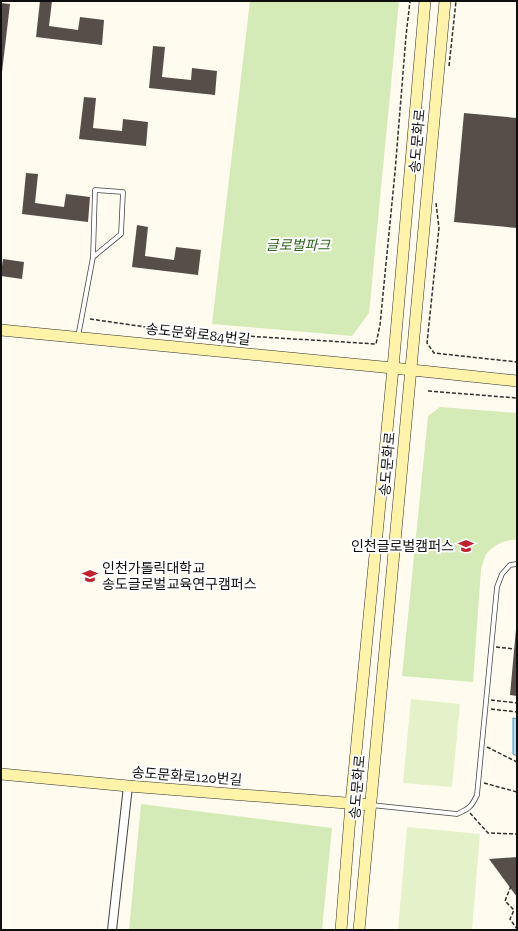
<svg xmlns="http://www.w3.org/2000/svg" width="518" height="931" font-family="'Zilla Slab','Noto Sans KR',serif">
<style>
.green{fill:#d4eab7}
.pitch{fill:#e5f1c9}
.water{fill:#b1e0f8;stroke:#369ad1}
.building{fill:#574e4a}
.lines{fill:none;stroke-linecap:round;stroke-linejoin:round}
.lane-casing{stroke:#414141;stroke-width:5.5}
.street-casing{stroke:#414141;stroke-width:10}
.secondary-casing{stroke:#303030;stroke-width:12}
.path{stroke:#303030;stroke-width:1.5;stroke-dasharray:4 2;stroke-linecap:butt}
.lane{stroke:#fff;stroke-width:4}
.street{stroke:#fff;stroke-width:8}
.secondary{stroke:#fff2a9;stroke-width:11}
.labels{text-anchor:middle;stroke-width:4;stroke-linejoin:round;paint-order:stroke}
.street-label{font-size:14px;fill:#0e0e0e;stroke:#fff}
.park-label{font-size:14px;font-style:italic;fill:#2f671c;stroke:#fff}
.poi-label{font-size:14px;fill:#0e0e0e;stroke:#fff;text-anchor:end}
</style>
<rect width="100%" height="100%" fill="#fffbee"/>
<g class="green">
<path d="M250,1H399L369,313L352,336L212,324Z"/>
<path d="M440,407L517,413V540C506,539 495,544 487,553C484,557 483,564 481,569L473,682L402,676L428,416Z"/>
<path d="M141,804L332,828L322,930H129Z"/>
</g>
<g class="pitch">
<path d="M411,699L460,704L452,787L403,783Z"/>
<path d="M407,827L480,834L472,930H398Z"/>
</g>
<path class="water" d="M513,718L517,719V756L513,754Z"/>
<g class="building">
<path d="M40,1H52L49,26L78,30L80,17L104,20L102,45L36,37Z"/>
<path d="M1,3L10,4L2,72L1,71Z"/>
<path d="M153,46L165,47L162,77L191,80L192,68L217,71L215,95L149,88Z"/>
<path d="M84,97L96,98L93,128L122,131L123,119L148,122L146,146L79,139Z"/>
<path d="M464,113L517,118V228L454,222Z"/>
<path d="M26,173L38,174L35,203L64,207L66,194L90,197L88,222L22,214Z"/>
<path d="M137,225L148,227L145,256L174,260L176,247L201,250L198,275L132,267Z"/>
<path d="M3,259L24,262L22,279L1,276V266H2Z"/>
<path d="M516,629H517V696L510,695Z"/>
<path d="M517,857V897L489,859Z"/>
</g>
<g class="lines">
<g class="lane-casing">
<g id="lane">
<path d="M78,337L93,257L121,234L123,192L95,190L93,257"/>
<path d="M371,805L457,814C469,809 472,806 477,795L497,587L502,574L510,565L517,564"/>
</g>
</g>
<g class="street-casing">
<path id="street" d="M112,930L128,786"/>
</g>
<g class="secondary-casing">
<g id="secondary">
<path d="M1,330L393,368L517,381"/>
<path d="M1,774L128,786L371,805"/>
<path d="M341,930L351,804L393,368L425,1"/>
<path d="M359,930L445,1"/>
</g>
</g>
<g class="path">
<path d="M449,66L456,1"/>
<path d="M436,203L439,228L427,343L434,353L517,362"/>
<path d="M90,319L181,332L376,344L380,325L395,172L406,36L410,1"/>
<path d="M428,391L517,398"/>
<path d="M496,647L514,649"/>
<path d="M491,700L517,703"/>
<path d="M491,709L517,712"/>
<path d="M487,747L517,762"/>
<path d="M484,783L517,792"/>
<path d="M470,813L488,833L517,834"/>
<path d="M511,886L505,901L514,910L510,919L517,929"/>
</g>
<use href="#lane" class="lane"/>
<use href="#street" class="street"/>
<use href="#secondary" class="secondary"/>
</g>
<defs>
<g id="university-bare" transform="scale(1.2)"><path d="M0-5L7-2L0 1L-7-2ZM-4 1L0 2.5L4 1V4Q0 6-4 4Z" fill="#c12230" stroke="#fff" stroke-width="2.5" paint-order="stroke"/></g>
</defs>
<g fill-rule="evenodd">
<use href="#university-bare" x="466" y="546"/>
<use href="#university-bare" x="90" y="576"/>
</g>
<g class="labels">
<g class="street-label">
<text transform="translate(417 141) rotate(-85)" y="5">송도문화로</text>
<text transform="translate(198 334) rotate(6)" y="5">송도문화로84번길</text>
<text transform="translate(387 464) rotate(-85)" y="5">송도문화로</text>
<text transform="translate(187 776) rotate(4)" y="5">송도문화로120번길</text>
<text transform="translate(357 787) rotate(-85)" y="5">송도문화로</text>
</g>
<g class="park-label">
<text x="298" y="250">글로벌파크</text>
</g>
<g class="poi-label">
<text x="454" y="551">인천글로벌캠퍼스</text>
<text x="102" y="573" text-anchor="start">인천가톨릭대학교<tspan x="102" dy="16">송도글로벌교육연구캠퍼스</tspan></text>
</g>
</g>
<rect width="518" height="931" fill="none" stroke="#0e0e0e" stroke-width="4"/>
</svg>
